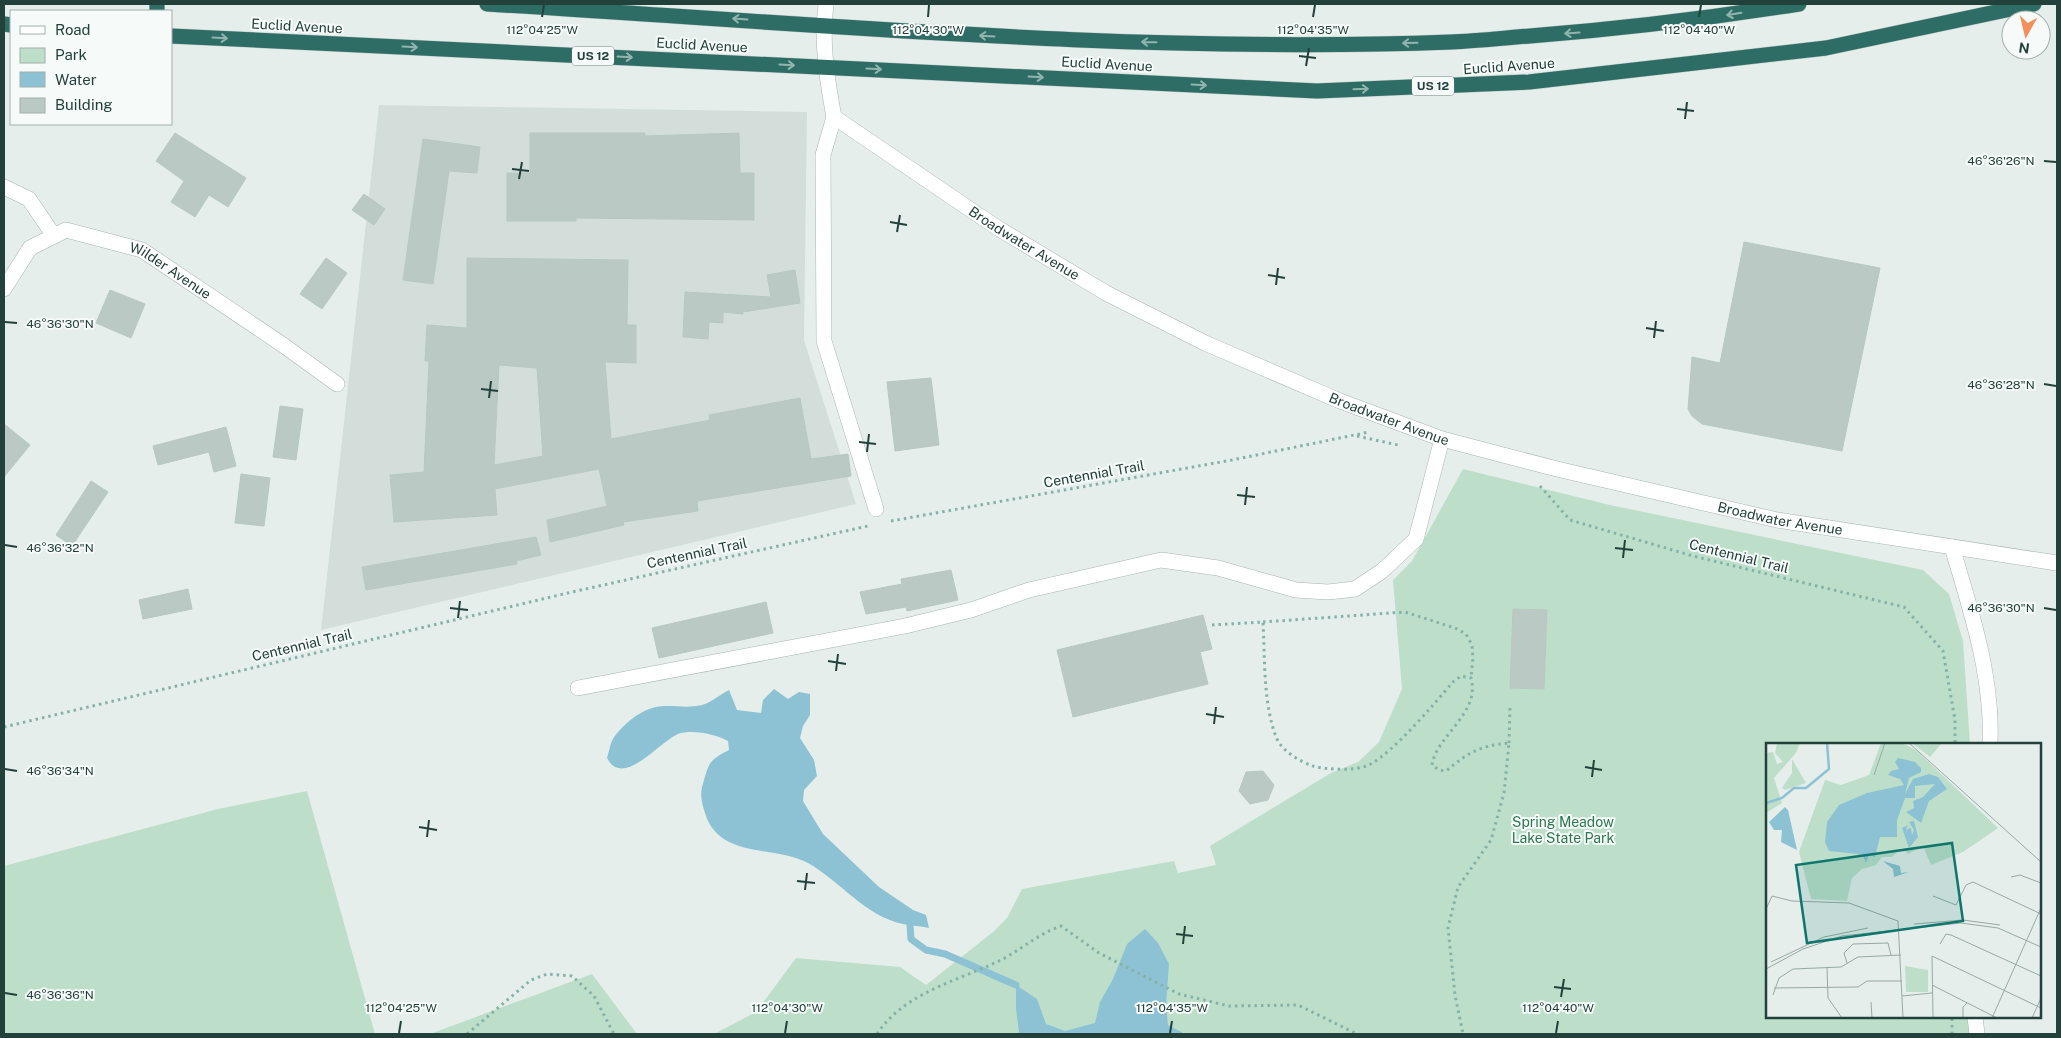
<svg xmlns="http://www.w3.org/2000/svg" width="2061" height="1038" font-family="'Public Sans',sans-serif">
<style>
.built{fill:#d3deda}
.green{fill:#bddfca}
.water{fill:#8cc2d3}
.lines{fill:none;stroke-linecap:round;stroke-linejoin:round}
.stream{stroke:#8cc2d3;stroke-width:7}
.building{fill:#bac9c4;stroke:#b7c8c2;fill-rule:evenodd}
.minor-casing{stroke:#a7b7b3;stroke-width:16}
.highway-casing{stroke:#c1cac8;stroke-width:16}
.path{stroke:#85b2a8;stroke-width:3;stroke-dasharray:2.5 4;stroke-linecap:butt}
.minor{stroke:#fff;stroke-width:15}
.highway{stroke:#2e6d66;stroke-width:15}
.oneway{stroke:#92b4af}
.ticks{fill:none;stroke:#23413b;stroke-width:2}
.labels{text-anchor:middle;stroke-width:4;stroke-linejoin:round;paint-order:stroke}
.shield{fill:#f6faf8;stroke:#627874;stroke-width:1}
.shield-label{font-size:12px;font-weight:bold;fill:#23413b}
.street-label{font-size:14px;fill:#23413b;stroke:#f6faf8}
.park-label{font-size:14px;fill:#2c7851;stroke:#f6faf8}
.inset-river{fill:none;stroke:#8cc2d3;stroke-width:2.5}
.inset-road{fill:none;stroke:#97a9a5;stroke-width:1}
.view{fill:#0f766e;fill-opacity:0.15;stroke:#0f766e;stroke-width:2.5}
.inset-edge{fill:none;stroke:#23413b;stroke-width:2.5}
.ticks-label{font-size:12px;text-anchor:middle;fill:#23413b;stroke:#f6faf8;stroke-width:4;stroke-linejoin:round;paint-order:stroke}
</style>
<rect width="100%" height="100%" fill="#e5eeeb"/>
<path class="built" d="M379,105L807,112L804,340L856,504L321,630Z"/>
<g class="green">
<path d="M1463,469L1610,505L1923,570L1949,594L1963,641L1970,744H1767V1017H1969L1972,1034H714L756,1012L796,958L900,967L926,985L993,932L1007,918L1022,889L1174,861L1178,873L1216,865L1210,846L1331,773L1358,762L1379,742L1402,689L1393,580L1412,561Z"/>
<path d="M307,791L375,1034H4V866L218,809Z"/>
<path d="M592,974L637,1034H430Z"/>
</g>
<g class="water">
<path d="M774,689L788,699L799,692L810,694V715L803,726L800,738L814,760L817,776L804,790L803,801L823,834L879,887L913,910L926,915L929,928C921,926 912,926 903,924C865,916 840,881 808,863C773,845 719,859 705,813C702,803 700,796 702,787C709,764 707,761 729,750L728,741C716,734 692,729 678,734C659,742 623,789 607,758C609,752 610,744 613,739C621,726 640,710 656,707C669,704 685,709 702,705C710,703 721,694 729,690L737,710L761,713L763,700Z"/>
<path d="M1145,929L1158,943L1169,964L1166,1005L1168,1025L1185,1034H1017L1019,1032L1016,1009V985L1037,999L1046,1024L1065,1031L1095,1023L1100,1002L1113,979L1127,944Z"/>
</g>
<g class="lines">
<path class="stream" d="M910,925L911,939L926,950L945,954L1016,985"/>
</g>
<g class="building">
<path d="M175,133L246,178L228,207L209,195L195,217L171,202L184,181L156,161Z"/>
<path d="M530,133H645V136L739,133L740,173H754V220L576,218V221H507V173H530Z"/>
<path d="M423,139L480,147L477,173L449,171L433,284L403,280Z"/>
<path d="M364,194L385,209L374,225L352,210Z"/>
<path d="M1744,242L1880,268L1842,451L1702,424L1692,416L1688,409L1692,357L1720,363Z"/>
<path d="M326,258L347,273L322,309L300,294Z"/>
<path d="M467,258L628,260L627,325H636V363L605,362L611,439L710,420L709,415L800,398L811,459L848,454L851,476L697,501L698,511L623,522L624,525L550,542L547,520L607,506L599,469L495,489L497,515L394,522L390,475L424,472L429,361H425L427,325L467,328ZM499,365L537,368L543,456L494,465Z"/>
<path d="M795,270L800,303L743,312V314L723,312V323L709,322L708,339L683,337L685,292L771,297L767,275Z"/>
<path d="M110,290L145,304L131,338L96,323Z"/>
<path d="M931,378L939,445L895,451L887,382Z"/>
<path d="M280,406L303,409L296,460L273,457Z"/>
<path d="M4,424L30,445L4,477Z"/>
<path d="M226,427L236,466L214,472L209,452L158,465L153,446Z"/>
<path d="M241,474L270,478L264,526L235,523Z"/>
<path d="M91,481L108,492L72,546L56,535Z"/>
<path d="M536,537L541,555L516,561L517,564L366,590L362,567Z"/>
<path d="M951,570L958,600L907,611L906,607L866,614L860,592L902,584L901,579Z"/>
<path d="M188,589L192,609L143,619L139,600Z"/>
<path d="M766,602L773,633L659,658L652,628Z"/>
<path d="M1513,609L1547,610L1544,689L1510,688Z"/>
<path d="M1203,615L1212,649L1200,652L1208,684L1073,717L1057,650Z"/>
<path d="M1263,771L1274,785L1268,800L1250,804L1239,791L1246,772Z"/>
</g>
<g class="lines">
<g class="minor-casing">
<g id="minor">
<path id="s1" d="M826,4C821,43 827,79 834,117L996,227L1106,293L1205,343L1340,401L1442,439L1557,469L1777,520L2057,563"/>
<path d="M834,117L823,155L824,341L876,509"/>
<path d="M4,187L29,199L54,236"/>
<path id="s2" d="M4,289L30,248L66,230L142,250L283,345L337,384"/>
<path d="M1952,547C1971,611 1993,677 1990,744"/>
<path d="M578,688L905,626L971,610L1029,590L1161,560L1218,568L1296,590L1328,592L1355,589L1382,571L1416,539L1442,439"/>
<path d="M1975,1017L1977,1034"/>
</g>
</g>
<g class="highway-casing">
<g id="highway">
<path d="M157,4V11"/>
<path d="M487,4C808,23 1129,54 1451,42C1477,41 1504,38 1530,36C1620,29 1710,18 1799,4"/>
<path d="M4,24L11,25"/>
<path d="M171,36L1317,91L1529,82L1826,48L2034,4"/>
</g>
</g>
<g class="path">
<path d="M1357,436L1398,445"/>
<path d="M1540,486L1570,520L1693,556L1904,607L1943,651L1955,720V744"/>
<path d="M891,521L1232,460L1369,432"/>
<path d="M1263,622L1405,612L1455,628L1466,634L1472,645L1473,658L1471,678"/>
<path d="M1212,625L1263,622C1265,658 1263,706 1277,739C1283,752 1301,762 1313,766C1327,770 1356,771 1369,765C1395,751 1433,705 1453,682L1461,676L1471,678C1481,713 1436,736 1432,765L1439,770L1446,771C1469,752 1479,746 1509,743L1504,793L1491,840L1458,887L1448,928L1455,995L1463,1034"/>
<path d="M4,727L572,592L868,526"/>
<path d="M1509,743L1510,707"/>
<path d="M467,1034L531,980L547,974L572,976L594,996L614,1034"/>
<path d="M877,1034C905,992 958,981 1001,960C1022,949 1038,934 1061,926L1099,953L1179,994L1229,1006L1298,1005L1357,1034"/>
<path d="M1952,1034V1017"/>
</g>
<use href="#minor" class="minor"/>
<use href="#highway" class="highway"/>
</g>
<defs><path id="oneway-shaft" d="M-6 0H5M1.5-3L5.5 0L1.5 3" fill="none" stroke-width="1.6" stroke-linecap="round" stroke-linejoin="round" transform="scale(1.25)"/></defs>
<g class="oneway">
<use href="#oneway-shaft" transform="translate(1734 14) rotate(171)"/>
<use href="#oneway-shaft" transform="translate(740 19) rotate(-176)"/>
<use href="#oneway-shaft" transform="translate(1572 33) rotate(176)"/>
<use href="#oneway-shaft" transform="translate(987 36) rotate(-177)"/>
<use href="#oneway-shaft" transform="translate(220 38) rotate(3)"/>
<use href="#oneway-shaft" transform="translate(1149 42) rotate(-179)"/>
<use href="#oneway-shaft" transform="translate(1410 43) rotate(179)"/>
<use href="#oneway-shaft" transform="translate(410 47) rotate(3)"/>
<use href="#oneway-shaft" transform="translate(625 57) rotate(3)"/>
<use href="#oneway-shaft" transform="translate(787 65) rotate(3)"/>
<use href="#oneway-shaft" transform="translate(874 69) rotate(3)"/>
<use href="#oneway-shaft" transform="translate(1036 77) rotate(3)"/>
<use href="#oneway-shaft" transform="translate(1199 85) rotate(3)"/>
<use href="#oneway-shaft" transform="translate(1361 89) rotate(-2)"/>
</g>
<path class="ticks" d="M542,17L544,5M928,17L929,5M1313,17L1315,5M1699,17L1701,5M1299,56L1316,58M1306,66L1309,48M1677,109L1694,111M1685,119L1687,102M2044,161L2056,162M512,169L529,171M519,179L522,162M890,222L907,225M897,232L900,215M1268,275L1285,278M1276,285L1278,268M5,322L17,323M1646,328L1664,331M1654,338L1656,321M2044,384L2056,386M481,389L498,391M489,398L491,381M859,442L876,444M867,452L869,434M1237,495L1255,497M1245,505L1247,487M5,545L17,547M1615,548L1633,550M1623,558L1625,540M450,608L468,610M2044,608L2056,610M458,618L460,601M828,661L846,664M836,671L838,654M1206,714L1224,717M1214,724L1216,707M1585,767L1602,770M5,769L17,771M1592,777L1594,760M419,827L437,830M427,837L429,820M797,881L815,883M805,890L807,873M1176,934L1193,936M1183,944L1185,926M1554,987L1571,989M5,993L17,995M1561,997L1564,979M399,1033L401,1021M785,1033L787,1021M1170,1033L1172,1021M1556,1033L1558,1021"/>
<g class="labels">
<g class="shield">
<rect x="572" y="46.5" width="42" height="19" rx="4"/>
<rect x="1412" y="76.5" width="42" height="19" rx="4"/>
</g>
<g class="shield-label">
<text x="593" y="60">US 12</text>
<text x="1433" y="90">US 12</text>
</g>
<g class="street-label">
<text transform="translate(297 26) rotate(3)" y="5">Euclid Avenue</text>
<text transform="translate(702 45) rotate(3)" y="5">Euclid Avenue</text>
<text transform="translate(1107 64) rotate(3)" y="5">Euclid Avenue</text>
<text transform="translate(1509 66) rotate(-4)" y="5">Euclid Avenue</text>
<text dy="5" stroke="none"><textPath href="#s1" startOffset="342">Broadwater Avenue</textPath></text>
<text dy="5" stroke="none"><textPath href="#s2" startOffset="202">Wilder Avenue</textPath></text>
<text dy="5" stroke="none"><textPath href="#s1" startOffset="748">Broadwater Avenue</textPath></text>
<text transform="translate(1094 474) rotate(-10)" y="5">Centennial Trail</text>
<text dy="5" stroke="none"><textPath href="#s1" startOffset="1152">Broadwater Avenue</textPath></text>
<text transform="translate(697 553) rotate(-12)" y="5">Centennial Trail</text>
<text transform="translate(1739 556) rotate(14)" y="5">Centennial Trail</text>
<text transform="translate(302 645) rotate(-13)" y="5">Centennial Trail</text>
</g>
<g class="park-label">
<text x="1563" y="827">Spring Meadow<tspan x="1563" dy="16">Lake State Park</tspan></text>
</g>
</g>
<g transform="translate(1766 743)">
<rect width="275" height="275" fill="#e5eeeb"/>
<path d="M11,0H34L30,10L8,35L16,60L0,70V10L7,9L11,21L17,19L9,10ZM115,0H136L150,7L232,85L197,109L165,122L157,103L142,111L136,105L126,114H116L110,122L96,126L86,135L81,158L45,156L33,109L59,37L75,42L103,32ZM146,0H176L164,14ZM26,16L40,40L19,47L16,45L26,30ZM139,223L162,227V249H140Z" fill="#bddfca"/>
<path d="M132,15L149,19L155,25V29L143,35L139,51L147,36L163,31L172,34L181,46L163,58L155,80L140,69L148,65L147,58L157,54L169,41L149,43V55H139L131,77V94H114L109,114L103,112L100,120L97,113L92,111L63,108L59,99L61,79L73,62L101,50L138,42L134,36L122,32L125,28L133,26L129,19ZM19,64L22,67L31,107L15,99L16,87H8L3,79ZM148,78L152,94L143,105L136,85L142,82L140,86L142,89L141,86L145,85L146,92L148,87L143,79ZM117,118L134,123L135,130L143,129L128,134L127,126Z" fill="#8cc2d3"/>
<path class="inset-river" d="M0,60L16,55L28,45H40L63,26L61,0"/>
<path class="inset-road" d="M143,0L275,119M108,32L119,0M245,134L254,132L275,140M167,153L190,162L200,142L207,139L275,171M0,166L6,153L26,158L83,160L132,178L137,275M148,181L197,177L234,182M174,201L180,191L185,192L275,233M5,219L58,194L102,185M81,220L78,210L87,201L122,200L125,212M61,224L62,255L76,275M0,226L37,206L76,193L195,180L232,185L275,204M166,242L231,275M8,245L92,244L101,238H136M7,252L13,235L27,226L75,224L92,214L135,212M136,253L166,250M105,259L106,275M167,275L166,213L275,265M197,275V264L201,260M226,275L275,165M266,275L275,255"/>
<path class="view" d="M186,100L197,178L41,200L30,122Z"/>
<rect width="275" height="275" class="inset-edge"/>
</g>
<g class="ticks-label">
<text x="542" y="34">112°04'25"W</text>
<text x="928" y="34">112°04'30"W</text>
<text x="1313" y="34">112°04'35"W</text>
<text x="1699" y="34">112°04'40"W</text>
<text x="2001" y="165">46°36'26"N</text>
<text x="60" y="328">46°36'30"N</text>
<text x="2001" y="389">46°36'28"N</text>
<text x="60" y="552">46°36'32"N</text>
<text x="2001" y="612">46°36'30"N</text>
<text x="60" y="775">46°36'34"N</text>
<text x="60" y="999">46°36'36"N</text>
<text x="401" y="1012">112°04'25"W</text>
<text x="787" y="1012">112°04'30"W</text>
<text x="1172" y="1012">112°04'35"W</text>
<text x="1558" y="1012">112°04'40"W</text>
</g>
<rect width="2061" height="1038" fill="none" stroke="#23413b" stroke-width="10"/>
<rect x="10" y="10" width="162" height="115" fill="#f6faf8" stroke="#a2b0ac"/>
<rect x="20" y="26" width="25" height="8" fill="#ffffff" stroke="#a2b0ac"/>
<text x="55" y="35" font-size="15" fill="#23413b">Road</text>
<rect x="20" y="48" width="25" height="15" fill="#bddfca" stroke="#a2b0ac"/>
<text x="55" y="60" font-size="15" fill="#23413b">Park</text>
<rect x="20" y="72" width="25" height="15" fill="#8cc2d3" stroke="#a2b0ac"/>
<text x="55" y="85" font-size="15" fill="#23413b">Water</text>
<rect x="20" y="98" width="25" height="15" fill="#bac9c4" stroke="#a2b0ac"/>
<text x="55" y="110" font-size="15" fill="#23413b">Building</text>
<g transform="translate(2026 35) rotate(188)"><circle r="24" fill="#f6faf8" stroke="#a2b0ac"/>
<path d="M0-4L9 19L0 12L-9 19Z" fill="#f4905d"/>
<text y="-8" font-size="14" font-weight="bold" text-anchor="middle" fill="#23413b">N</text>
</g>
</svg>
